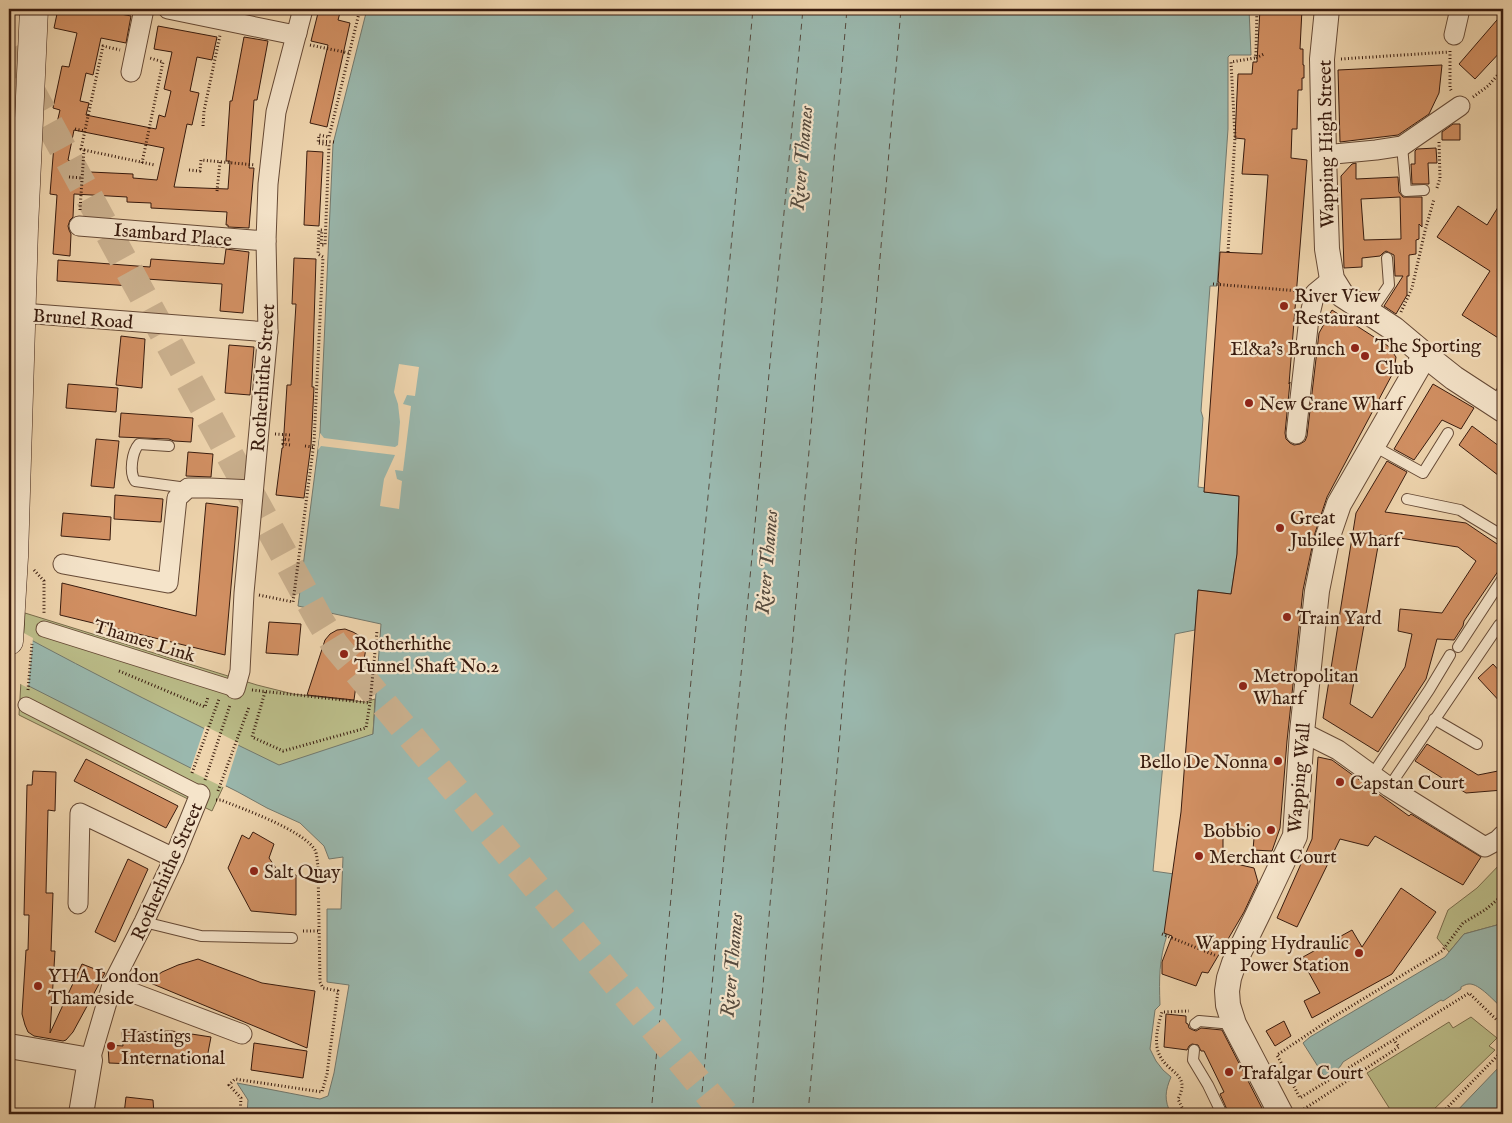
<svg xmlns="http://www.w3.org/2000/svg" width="1512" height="1123" font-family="'IM FELL English',serif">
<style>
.green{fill:#bbbd89;stroke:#7a6c4c}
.water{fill:#9ab8ae;stroke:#73796e}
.pier{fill:#efd5ae}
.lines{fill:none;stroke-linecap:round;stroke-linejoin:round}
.ferry{stroke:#554a3e;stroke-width:1;stroke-dasharray:6 5;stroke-linecap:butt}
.building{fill:#d29063;stroke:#381b0e;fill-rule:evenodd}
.primary-tunnel{stroke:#cab08e;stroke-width:28;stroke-dasharray:28 14;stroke-linecap:butt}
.service-casing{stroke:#664a36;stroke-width:12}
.pedestrian-casing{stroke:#664a36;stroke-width:17}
.minor-casing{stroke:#664a36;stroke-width:21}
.tertiary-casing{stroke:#664a36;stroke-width:26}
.secondary-casing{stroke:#381b0e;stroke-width:29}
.path{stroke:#381b0e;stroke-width:3;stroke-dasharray:1 2.5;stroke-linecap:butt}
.service{stroke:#f5e4ca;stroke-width:10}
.pedestrian{stroke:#f5e4ca;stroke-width:15}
.minor{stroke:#f5e4ca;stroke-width:19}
.tertiary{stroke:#f5e4ca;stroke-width:24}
.secondary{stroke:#f5e4ca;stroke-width:28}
.poi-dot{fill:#8f2418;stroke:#f5e4ca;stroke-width:2}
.labels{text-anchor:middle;stroke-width:4.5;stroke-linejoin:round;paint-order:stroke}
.street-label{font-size:19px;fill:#381b0e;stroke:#f5e4ca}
.poi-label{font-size:19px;fill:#381b0e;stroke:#f5e4ca;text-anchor:start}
.water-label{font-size:20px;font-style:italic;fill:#554a3e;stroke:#f5e4ca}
</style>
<rect width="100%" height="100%" fill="#efd5ae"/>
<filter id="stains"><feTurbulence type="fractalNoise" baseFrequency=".004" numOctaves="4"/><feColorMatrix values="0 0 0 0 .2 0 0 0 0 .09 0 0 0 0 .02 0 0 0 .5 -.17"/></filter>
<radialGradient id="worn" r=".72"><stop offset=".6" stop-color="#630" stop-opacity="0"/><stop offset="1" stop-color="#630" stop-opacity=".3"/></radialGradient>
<g class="green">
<path d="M25,613L257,685L293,694L365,702L375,699L373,734L326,827L224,785L212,811L19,715Z"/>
<path d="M1503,861V917L1497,925L1464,934L1449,952L1437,938L1448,910L1477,888Z"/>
<path d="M1471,1017L1497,1038L1489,1046L1495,1050L1429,1114H1393L1367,1073L1449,1022L1453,1028Z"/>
</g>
<g class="water">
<path d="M367,9H1249L1251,55H1230L1228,57V129L1217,286H1210L1201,411L1203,418L1198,487L1205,488L1204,492L1239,496L1237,554L1231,594L1198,590L1195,630L1175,634L1153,871L1174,874L1165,933L1167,935C1159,960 1159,979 1160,1005L1155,1010L1150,1049L1156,1061L1163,1070L1171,1077C1165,1091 1164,1100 1171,1114H247L248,1100L237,1083L320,1099L328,1096L334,1073L349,985L327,982V909H341L343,857L329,859L324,846L300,823L267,808L238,792L9,676V628C97,676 188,721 279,765L373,734L381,624L298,606L320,433L333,144Z"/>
<path d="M1503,917V1009C1496,1003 1479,983 1469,984C1466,984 1463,986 1461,987V989L1443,1001L1441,1000L1343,1062C1339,1070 1333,1073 1324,1076L1303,1043L1310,1037L1445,957L1464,934L1497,925Z"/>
<path d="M1503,1063V1114H1454L1500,1066Z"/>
</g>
<g class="pier">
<path d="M399,364L419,367L415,396L407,395L403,404L411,406L403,471L395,470L397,479L402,481L399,509L380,506L384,479L395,455L321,446L318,450L320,433L324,438L395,447L398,445L400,422L398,404L394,392Z"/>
<path d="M9,625L33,638L28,688L9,678Z"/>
<path d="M205,726L239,743L225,788L190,771Z"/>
</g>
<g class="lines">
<g class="ferry">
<path d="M651,1114L753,9"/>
<path d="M700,1114L803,9"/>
<path d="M752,1114L847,9"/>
<path d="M808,1114L901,9"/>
</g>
</g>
<g class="building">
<path d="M58,9H95L131,16L126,43L101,38L93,75L86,73L80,101L89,103L86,115L156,129L159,115L165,117L171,91L164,89L172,52L154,49L158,26L217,37L212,60L197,57L190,91L199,93L192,125L187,124L174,187L228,189L230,161H226L230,101H232L244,37L268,41L257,100H254L249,168H254L249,228L228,227V225H226L227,212L151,208V203L127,202V197L74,194L73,217L70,220L68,226L69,230L71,234L70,256L53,254L57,195L50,194L54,145L52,144L60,110L53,108L62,66L69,67L77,33L54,28ZM74,130L164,148L157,180L133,178V174L69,171L70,161L68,160Z"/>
<path d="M319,9H341L338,20L350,23L327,127L310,123L328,45L311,41Z"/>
<path d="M1260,9H1302L1300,49H1303V65H1304V78H1302V90H1298L1297,129H1292L1291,158L1307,160L1289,384L1290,382L1285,433L1286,439L1290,443L1294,445L1300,444L1305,441L1307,436L1319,333L1332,310L1388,346L1396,357L1394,371L1327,497L1315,533L1303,590L1287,741L1280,828L1272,851L1253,850L1254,838L1223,835V861L1254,868L1258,882L1244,912L1208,973L1202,972L1196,986L1162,974V962L1172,936L1164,933L1181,812L1198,590L1231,594L1237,554L1239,496L1204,492L1219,282H1218L1220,252L1262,254L1268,175L1242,174L1245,139L1235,138L1238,74H1252L1253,62H1257Z"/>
<path d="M1503,13V49L1475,79L1459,64Z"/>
<path d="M1442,65L1439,93L1429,114L1398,135L1340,142L1338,70Z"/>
<path d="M1453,124H1460V140H1442V132Z"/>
<path d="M1436,148L1437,163H1428L1429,184H1412L1411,164H1415V151L1417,149Z"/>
<path d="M307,151L323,152L319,226L304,225Z"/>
<path d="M1356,163V179L1398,177L1399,192L1403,197H1422V227L1419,224V239L1416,240V254L1409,255V276H1407V295L1396,314L1384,306L1403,276H1395L1394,255L1386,251L1383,253L1380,256L1362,258V267L1344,268L1341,176L1352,164ZM1400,197L1401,239L1364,240L1361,199Z"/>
<path d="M1503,199V341L1462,315L1490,271L1437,237L1458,206L1487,225Z"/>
<path d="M226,249L249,252L243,313L220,311L222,284L146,279V287L57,281L58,260L150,267L151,259L224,264Z"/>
<path d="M294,258L316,259L312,387H314L311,445L304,498L276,495L282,448H283L287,385H291L296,304H292Z"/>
<path d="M121,336L145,339L142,388L116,385Z"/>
<path d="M229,345L254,347L250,395L225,393Z"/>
<path d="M68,384L118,388L116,412L66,408Z"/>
<path d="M1433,384L1474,408L1461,429L1442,420L1414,460L1394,449Z"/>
<path d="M121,413L193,418L191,442L174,441L169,439L119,437Z"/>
<path d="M1472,426L1503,449V479L1459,445Z"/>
<path d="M96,439L119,441L114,488L91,486Z"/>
<path d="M188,452L213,454L211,477L186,476Z"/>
<path d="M1387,461L1407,472L1385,512L1466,523L1503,548V564L1464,621L1463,626L1454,640L1437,639L1426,679L1378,752L1323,718L1356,513ZM1380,535L1458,547L1476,561L1442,613L1400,609L1398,631L1412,634L1405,667L1372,718L1350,704Z"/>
<path d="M115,495L163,499L161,522L114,519Z"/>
<path d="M206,503L238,507L225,655L60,615L62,583L196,616Z"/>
<path d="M63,513L111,517L110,540L61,536Z"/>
<path d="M269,622L301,624L298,655L266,653Z"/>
<path d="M345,629L353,632L360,636L362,639L366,649L364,659L358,670L354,700L307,695L325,640L330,634L337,630Z"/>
<path d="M1493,664L1503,675V705L1478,678Z"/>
<path d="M1427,744L1478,775L1503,770V790L1466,793L1415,761Z"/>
<path d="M1318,757L1332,760L1409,816L1411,814L1481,857L1463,885L1375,836L1368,846L1340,839L1297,927L1277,918L1312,839Z"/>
<path d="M86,759L178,806L166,828L74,781Z"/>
<path d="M33,771L56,772L55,811L48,810L46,893H53L51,951H55L50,1033L82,964L105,973L73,1032L66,1040L63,1041L34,1036L28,1032L25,1025L22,1014L26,950H28L29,915H24L27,785H32Z"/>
<path d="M253,832L274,844L269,858L280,874L296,875V915L251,911L228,868L242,835L249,839Z"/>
<path d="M128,859L148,869L115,942L95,932Z"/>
<path d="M1401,888L1436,912L1392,974L1312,1018L1304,1001L1320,993L1303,962V957L1352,930L1362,947Z"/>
<path d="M198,959L262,983L315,991L307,1048L148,982L162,972L178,965Z"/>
<path d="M1166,1014L1186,1016V1023L1188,1024L1189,1028L1193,1030L1196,1031L1201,1028L1222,1030L1265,1114H1229L1220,1094L1224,1092L1204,1051H1201L1198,1045L1192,1044L1189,1046L1187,1050L1164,1047Z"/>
<path d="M1284,1021L1291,1036L1275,1046L1266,1031Z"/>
<path d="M172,1031L211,1037L206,1063L158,1058V1065L109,1063L108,1045L123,1046L122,1032Z"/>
<path d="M254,1043L307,1051L303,1078L251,1070Z"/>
<path d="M126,1097L153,1100L154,1114H124Z"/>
</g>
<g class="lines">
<path class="primary-tunnel" d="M9,50L319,619L335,645L725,1114"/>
<g class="service-casing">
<g id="service">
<path d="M1402,146L1406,191L1424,190"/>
<path d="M1370,313L1389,285L1387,258"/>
<path d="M1495,405L1503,389"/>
<path d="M1372,445L1423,473L1448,433"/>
<path d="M169,446L139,444C132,452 129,472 135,481L187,488"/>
<path d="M1407,499L1460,510L1503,536"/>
<path d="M1458,647L1503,578"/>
<path d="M1434,719L1477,744"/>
<path d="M1372,775L1429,690L1450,655"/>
<path d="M1389,787L1499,625L1503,630"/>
<path d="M144,922L201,936L292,938"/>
<path d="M1195,1024L1199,1021L1233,1024"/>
<path d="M1194,1050L1193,1060L1208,1085L1222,1114"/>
</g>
</g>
<g class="pedestrian-casing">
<g id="pedestrian">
<path d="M44,629L235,689"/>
<path d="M26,705L200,794"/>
</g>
</g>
<g class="minor-casing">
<g id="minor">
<path d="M168,9L290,34L297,33"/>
<path d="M1454,35L1460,9"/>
<path d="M131,72L144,9"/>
<path d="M1324,155L1376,150L1402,146L1460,106"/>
<path d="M79,226L266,241"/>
<path d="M22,313L268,332"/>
<path d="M1296,434L1309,318L1315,293L1332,279"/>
<path d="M63,564L168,583L177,498L188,488H209L253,490"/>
<path d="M235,689L240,671L244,593L268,332L266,241L268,184L276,112L303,9"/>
<path d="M1302,732L1338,750L1389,787L1485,847L1498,840L1503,835"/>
<path d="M78,904L80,813L174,858"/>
<path d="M112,985L242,1034"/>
<path d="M90,1060L112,985L144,922L174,858L200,794"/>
</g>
</g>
<g class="tertiary-casing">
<g id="tertiary">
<path d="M1327,9L1322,59L1324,155L1327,249L1332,279L1342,295L1394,329L1425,355L1454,378L1503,410"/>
<path d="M9,1046L90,1060L81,1114"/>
<path d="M1281,1114L1234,1024L1228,1005L1227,991L1229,978L1234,963L1258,914L1295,836L1302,732L1317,591L1328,536L1339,504L1425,355"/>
</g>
</g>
<g class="secondary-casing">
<path id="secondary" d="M9,641L14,557L24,228L34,9"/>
</g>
<g class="path">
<path d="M310,45L349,53"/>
<path d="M1450,51V88L1452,92"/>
<path d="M1256,58L1264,54"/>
<path d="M1341,59L1449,52"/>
<path d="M1473,97L1488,86L1503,69"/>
<path d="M203,126L204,111L220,35"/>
<path d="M75,129L85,131"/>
<path d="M319,141L334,142"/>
<path d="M84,150L155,165"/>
<path d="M142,163L163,62L150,58"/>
<path d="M189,170L200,171L201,160L255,165"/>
<path d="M69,177L82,178"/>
<path d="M1437,188L1440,178L1439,142"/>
<path d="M217,191L220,162"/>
<path d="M80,210L84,150L81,149L103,46L120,50"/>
<path d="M1228,252L1235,137L1231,62L1255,58L1256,53L1257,9"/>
<path d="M1213,284L1299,291"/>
<path d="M1401,312L1412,288L1425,231L1434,199"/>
<path d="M275,434L291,435"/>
<path d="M290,445L283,444V439L290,440"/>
<path d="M305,446L313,447"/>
<path d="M34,570L44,581V614"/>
<path d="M259,595L293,602L314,442L323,257L318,254L319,230H322L321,245H325L329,145L318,143L319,135L329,137L360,9"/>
<path d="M119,671L205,707L208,697"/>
<path d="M28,690L32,644"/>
<path d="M252,690L370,703"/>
<path d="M265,692L252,737L283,751L366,728L370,703L377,631"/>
<path d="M192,773L219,699"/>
<path d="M205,780L230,705"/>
<path d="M218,791L249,707"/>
<path d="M216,800H221C243,809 303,830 315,850C317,854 317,861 318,866L320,982L323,988L338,991L327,1074L322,1092L235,1079L229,1085L241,1098L240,1114"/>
<path d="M1503,895L1485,910L1463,923L1442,951L1335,1016L1277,1055L1300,1098L1469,993L1503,1026"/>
<path d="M303,931H320"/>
<path d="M1162,934L1217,956"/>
<path d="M1500,1066L1503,1070"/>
<path d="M1301,1111L1399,1047L1394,1040"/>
<path d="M1185,1114L1178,1099C1191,1074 1169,1074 1160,1056C1153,1043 1158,1025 1162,1012L1189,1011"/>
<path d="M1441,1114L1503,1050"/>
</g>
<use href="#service" class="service"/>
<use href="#pedestrian" class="pedestrian"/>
<use href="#minor" class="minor"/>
<use href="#tertiary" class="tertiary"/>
<use href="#secondary" class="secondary"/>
</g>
<g class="poi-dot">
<circle cx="1284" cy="306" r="5"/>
<circle cx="1355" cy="348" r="5"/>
<circle cx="1365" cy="356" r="5"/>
<circle cx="1249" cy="403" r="5"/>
<circle cx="1280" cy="528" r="5"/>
<circle cx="1287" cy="617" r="5"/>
<circle cx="344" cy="654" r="5"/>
<circle cx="1243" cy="686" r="5"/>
<circle cx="1278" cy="761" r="5"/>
<circle cx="1340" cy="782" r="5"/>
<circle cx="1271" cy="830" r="5"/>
<circle cx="1199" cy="856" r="5"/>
<circle cx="254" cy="871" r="5"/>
<circle cx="1359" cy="953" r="5"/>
<circle cx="38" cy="986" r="5"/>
<circle cx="111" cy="1046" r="5"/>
<circle cx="1229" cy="1072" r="5"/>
</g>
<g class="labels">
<g class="street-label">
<text transform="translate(1325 144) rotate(-91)" y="7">Wapping High Street</text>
<text transform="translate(173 234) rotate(5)" y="7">Isambard Place</text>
<text transform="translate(83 318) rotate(4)" y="7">Brunel Road</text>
<text transform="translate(262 378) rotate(-86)" y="7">Rotherhithe Street</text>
<text transform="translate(145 640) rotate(17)" y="7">Thames Link</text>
<text transform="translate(1298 778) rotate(-85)" y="7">Wapping Wall</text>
<text transform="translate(166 871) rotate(-66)" y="7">Rotherhithe Street</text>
</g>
<g class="poi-label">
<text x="1294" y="302">River View<tspan x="1294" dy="22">Restaurant</tspan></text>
<text x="1375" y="352">The Sporting<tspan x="1375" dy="22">Club</tspan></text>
<text x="1345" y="355" text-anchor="end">El&amp;a’s Brunch</text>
<text x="1259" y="410">New Crane Wharf</text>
<text x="1290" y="524">Great<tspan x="1290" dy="22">Jubilee Wharf</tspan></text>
<text x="1297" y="624">Train Yard</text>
<text x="354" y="650">Rotherhithe<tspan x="354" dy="22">Tunnel Shaft No.2</tspan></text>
<text x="1253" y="682">Metropolitan<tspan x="1253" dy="22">Wharf</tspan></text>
<text x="1268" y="768" text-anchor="end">Bello De Nonna</text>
<text x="1350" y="789">Capstan Court</text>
<text x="1261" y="837" text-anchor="end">Bobbio</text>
<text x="1209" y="863">Merchant Court</text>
<text x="264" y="878">Salt Quay</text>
<text x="1349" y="949" text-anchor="end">Wapping Hydraulic<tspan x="1349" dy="22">Power Station</tspan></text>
<text x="48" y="982">YHA London<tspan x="48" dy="22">Thameside</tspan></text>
<text x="121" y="1042">Hastings<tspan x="121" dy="22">International</tspan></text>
<text x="1239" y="1079">Trafalgar Court</text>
</g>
<g class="water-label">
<text transform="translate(801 158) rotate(-85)" y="7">River Thames</text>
<text transform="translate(766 562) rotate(-85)" y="7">River Thames</text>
<text transform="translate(731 965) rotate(-85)" y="7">River Thames</text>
</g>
</g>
<rect width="1512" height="1123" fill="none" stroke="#efd5ae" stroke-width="30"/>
<rect x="10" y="10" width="1492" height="1103" fill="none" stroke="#381b0e" stroke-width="2.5"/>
<rect x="15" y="15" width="1482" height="1093" fill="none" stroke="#381b0e"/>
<rect width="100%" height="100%" filter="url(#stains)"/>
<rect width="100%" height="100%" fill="url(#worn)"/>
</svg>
